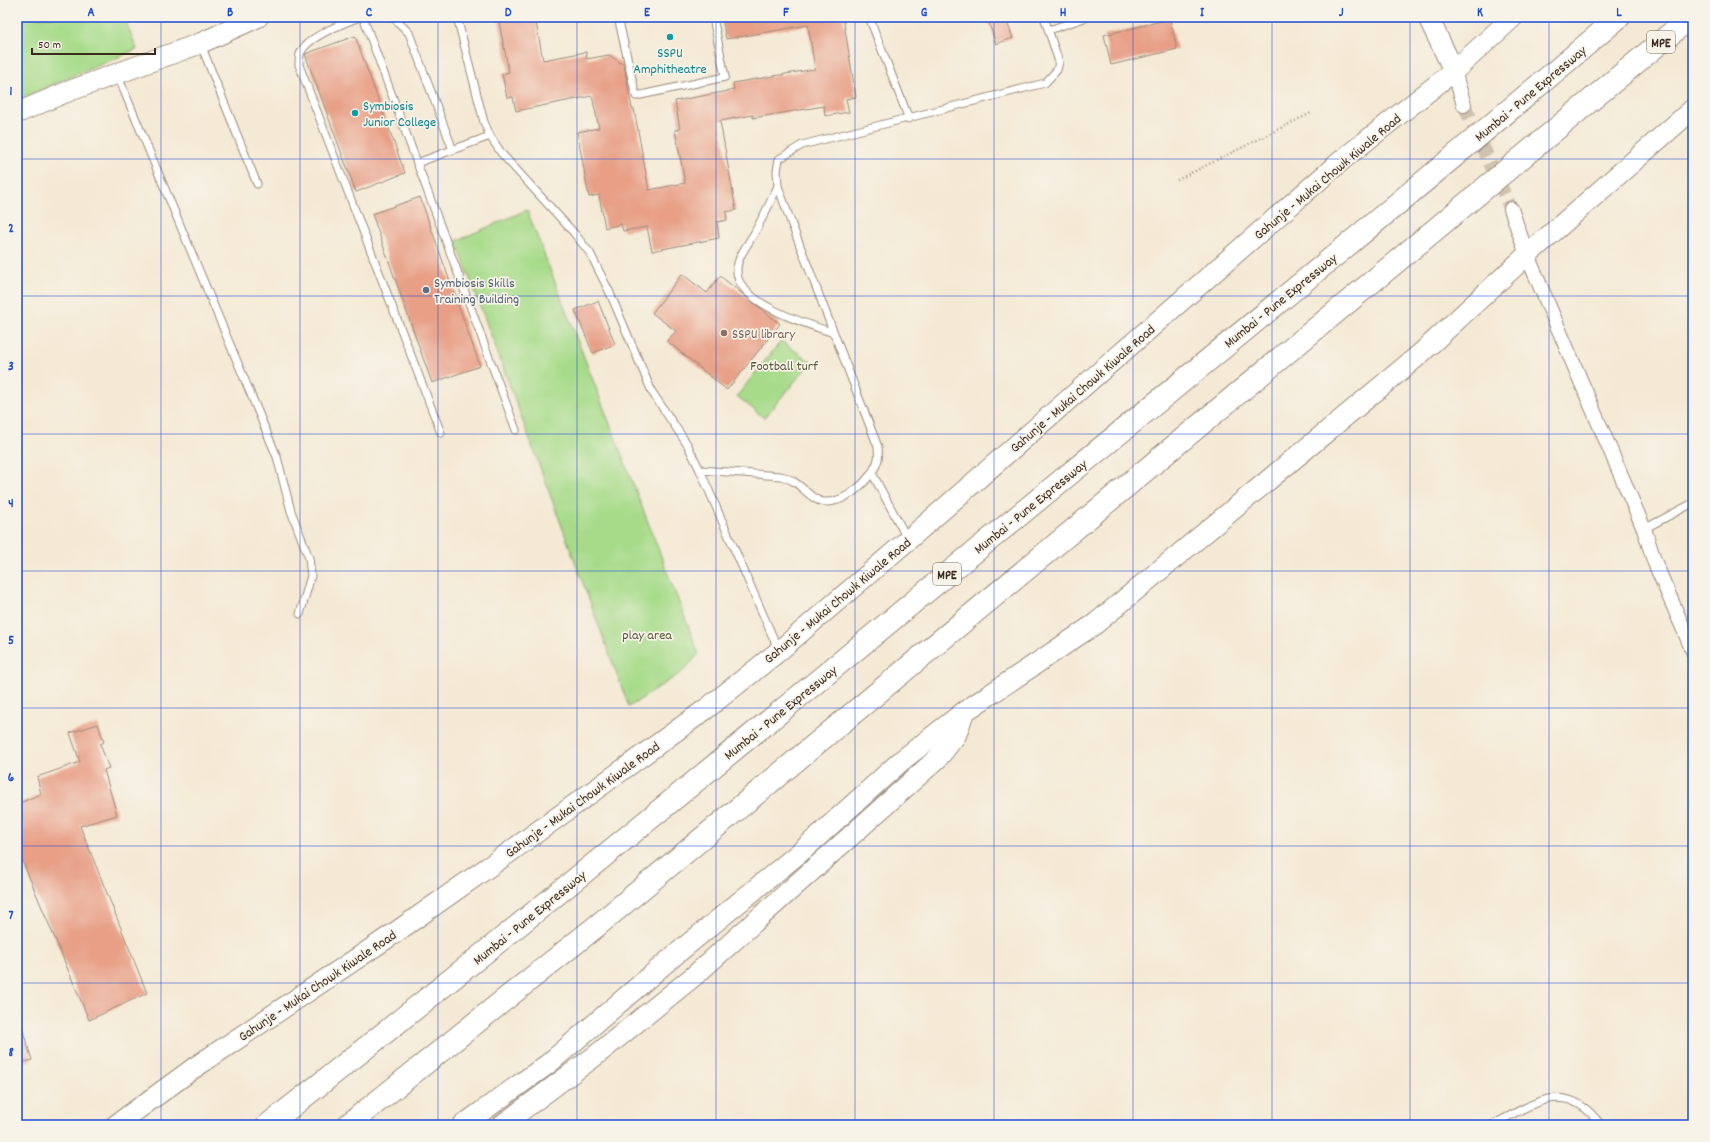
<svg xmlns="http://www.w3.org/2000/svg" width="1710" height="1142" font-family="Dekko,sans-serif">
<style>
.green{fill:#a7db8a;stroke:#718254}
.building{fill:#e89f86}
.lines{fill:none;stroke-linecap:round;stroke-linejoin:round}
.street-tunnel{stroke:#cfc3b0;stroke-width:14;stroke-dasharray:14 7;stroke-linecap:butt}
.lane-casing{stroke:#988a79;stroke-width:9}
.street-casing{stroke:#988a79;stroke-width:16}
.secondary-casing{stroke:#988a79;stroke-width:22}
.highway-casing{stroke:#988a79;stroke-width:24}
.path{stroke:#988a79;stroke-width:2.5;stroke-dasharray:1 3;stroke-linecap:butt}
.lane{stroke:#fff;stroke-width:7}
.street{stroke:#fff;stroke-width:14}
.secondary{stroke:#fff;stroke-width:20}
.highway{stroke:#fff;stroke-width:22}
.grid{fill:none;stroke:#1d4ed8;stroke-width:1;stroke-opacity:0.55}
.culture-dot{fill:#0f9aa8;stroke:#f7f3e8;stroke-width:1.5}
.service-dot{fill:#5c6f8a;stroke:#f7f3e8;stroke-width:1.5}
.education-dot{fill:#8d6e63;stroke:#f7f3e8;stroke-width:1.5}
.labels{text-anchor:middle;stroke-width:3.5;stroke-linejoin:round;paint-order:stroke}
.shield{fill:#f7f3e8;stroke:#73665b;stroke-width:1}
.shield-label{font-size:13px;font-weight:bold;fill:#3b2a1e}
.culture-label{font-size:14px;fill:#0d838f;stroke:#f7f3e8}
.street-label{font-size:14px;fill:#3b2a1e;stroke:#f7f3e8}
.service-label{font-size:14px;fill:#4e5e75;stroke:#f7f3e8;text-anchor:start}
.education-label{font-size:14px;fill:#785e54;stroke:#f7f3e8;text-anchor:start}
.park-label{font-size:14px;fill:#565639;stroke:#f7f3e8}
.neatline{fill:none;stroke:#1d4ed8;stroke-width:1.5}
.grid-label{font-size:13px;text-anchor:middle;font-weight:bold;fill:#1d4ed8}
</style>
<rect width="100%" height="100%" fill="#f7f3e8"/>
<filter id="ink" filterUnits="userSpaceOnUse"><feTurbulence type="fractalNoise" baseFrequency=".025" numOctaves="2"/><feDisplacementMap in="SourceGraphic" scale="8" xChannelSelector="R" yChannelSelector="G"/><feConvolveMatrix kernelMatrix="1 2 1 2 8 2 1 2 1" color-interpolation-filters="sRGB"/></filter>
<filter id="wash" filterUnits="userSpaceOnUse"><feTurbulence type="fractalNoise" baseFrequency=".012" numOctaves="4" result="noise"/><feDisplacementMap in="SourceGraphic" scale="16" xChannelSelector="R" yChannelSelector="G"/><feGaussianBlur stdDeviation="0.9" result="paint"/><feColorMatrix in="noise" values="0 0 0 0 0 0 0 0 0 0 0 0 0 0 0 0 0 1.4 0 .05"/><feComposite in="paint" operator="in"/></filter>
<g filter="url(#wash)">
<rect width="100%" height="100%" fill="#f4e9d4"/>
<g class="green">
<path d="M17,17H124L137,49L17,100Z"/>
<path d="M527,210L699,654L682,672L629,707L456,241Z"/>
<path d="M781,341L811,362L764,418L737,396Z"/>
</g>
<g id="blocks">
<g class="building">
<path d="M498,17H535L543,60L586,52L587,59L609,55L624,65L632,109H634L649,190L685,183L675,130L680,129L675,101L734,90L733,83L815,69L808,25L726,39L722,17H843L856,97L846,99L849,112L825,116L824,106L753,118V115L720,121L736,210L726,212L727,220L717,222L719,238L652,251L647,227L623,231L621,224L605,228L599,195L589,197L577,132L599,128L592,96L516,111L513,97L507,98L502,74L509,72Z"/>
<path d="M987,17H1005L1013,38L996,44Z"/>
<path d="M1170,19L1177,49L1111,65L1104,35Z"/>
<path d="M355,36L405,173L356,192L305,54Z"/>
<path d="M420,197L480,366L432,383L372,214Z"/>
<path d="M682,274L707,293L720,276L780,324L727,390L667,341L676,331L652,313Z"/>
<path d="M598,301L615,344L593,353L575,310Z"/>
<path d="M98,724L104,742L100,744L109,768L104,770L117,815L80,826L147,993L89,1020L17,848V804L41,794L37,777L80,762L70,733Z"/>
<path d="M20,1022L32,1060L17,1064V1023Z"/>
</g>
</g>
</g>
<g filter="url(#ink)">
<use href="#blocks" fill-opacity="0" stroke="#988a79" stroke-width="1"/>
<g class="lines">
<path class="street-tunnel" d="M1464,105L1511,209"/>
<g class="lane-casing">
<g id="lane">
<path d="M359,17C344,23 307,37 301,52C299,55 299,61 299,65L441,433"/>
<path d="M363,17L516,430"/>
<path d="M393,17L409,33L453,150"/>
<path d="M457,17L484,122L490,136L502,154L574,233L590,253L610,293L652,392L687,444L700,470L778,649"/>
<path d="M618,17L636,96L725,77L713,17"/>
<path d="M869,17L909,119"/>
<path d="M1049,30L1087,17"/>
<path d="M201,45L257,184"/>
<path d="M117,74L277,457L291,511L309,558L311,576L300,614"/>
<path d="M417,163L490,136"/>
<path d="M778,186C771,201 764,215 756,230C750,242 737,256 737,270C735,303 810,325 834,333"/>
<path d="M700,470L781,476C785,477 789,479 793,481C802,486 809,497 820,501C841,508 874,479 878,459C879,455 878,450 878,447L792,225L778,186L777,171L779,159L802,145L1045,83L1057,70L1059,62L1044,17"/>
<path d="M872,473L907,538"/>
<path d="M1644,529L1693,503"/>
<path d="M1492,1125C1534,1104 1565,1077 1601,1125"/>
</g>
</g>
<g class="street-casing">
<g id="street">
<path d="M1454,71L1464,105"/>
<path d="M1511,209L1527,255L1644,529L1655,563L1693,651"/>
</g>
</g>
<g class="secondary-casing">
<g id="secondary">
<path d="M1428,17L1454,71"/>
<path d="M17,113L64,93L201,43L258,17"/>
<path d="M116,1125L194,1068L399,930L507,854L706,709L779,651L908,540L1342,160L1454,71L1513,17"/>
<path d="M463,1125L548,1064L669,960L804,849L901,761L964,712L1095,624L1419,355L1527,255L1693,109"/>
<path d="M502,1125L595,1056L694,976L938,758L956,735L964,712"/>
</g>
</g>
<g class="highway-casing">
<g id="highway">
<path d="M268,1125C499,944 724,758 950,572C1174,388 1399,205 1619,17"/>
<path d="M348,1125L598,925L1691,17"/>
</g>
</g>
<path class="path" d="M1177,180L1311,113"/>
<use href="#lane" class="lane"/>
<use href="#street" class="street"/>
<use href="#secondary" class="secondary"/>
<use href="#highway" class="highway"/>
</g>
</g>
<path class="grid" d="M161,17V1125M300,17V1125M438,17V1125M577,17V1125M716,17V1125M855,17V1125M994,17V1125M1133,17V1125M1272,17V1125M1410,17V1125M1549,17V1125M17,159H1693M17,296H1693M17,434H1693M17,571H1693M17,708H1693M17,846H1693M17,983H1693"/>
<g class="culture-dot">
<circle cx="670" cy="37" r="4"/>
<circle cx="355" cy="113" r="4"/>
</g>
<circle class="service-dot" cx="426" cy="290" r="4"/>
<circle class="education-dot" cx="724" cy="333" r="4"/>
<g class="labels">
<g class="shield">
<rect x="1647" y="31" width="28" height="22" rx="3"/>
<rect x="933" y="563" width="28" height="22" rx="3"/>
</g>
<g class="shield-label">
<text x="1661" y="47">MPE</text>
<text x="947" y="579">MPE</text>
</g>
<g class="culture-label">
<text x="670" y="57">SSPU<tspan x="670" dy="16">Amphitheatre</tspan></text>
<text x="363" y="110" text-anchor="start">Symbiosis<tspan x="363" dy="16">Junior College</tspan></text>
</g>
<g class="street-label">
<text transform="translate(1530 93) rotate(-40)" y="5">Mumbai - Pune Expressway</text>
<text transform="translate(1327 176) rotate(-40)" y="5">Gahunje - Mukai Chowk Kiwale Road</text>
<text transform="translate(1280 300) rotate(-39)" y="5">Mumbai - Pune Expressway</text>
<text transform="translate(1082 388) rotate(-41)" y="5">Gahunje - Mukai Chowk Kiwale Road</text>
<text transform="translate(1030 506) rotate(-39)" y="5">Mumbai - Pune Expressway</text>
<text transform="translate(837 600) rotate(-40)" y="5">Gahunje - Mukai Chowk Kiwale Road</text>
<text transform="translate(780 712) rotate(-39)" y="5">Mumbai - Pune Expressway</text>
<text transform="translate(582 799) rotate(-36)" y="5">Gahunje - Mukai Chowk Kiwale Road</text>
<text transform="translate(529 917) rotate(-39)" y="5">Mumbai - Pune Expressway</text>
<text transform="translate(317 985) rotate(-34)" y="5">Gahunje - Mukai Chowk Kiwale Road</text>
</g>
<g class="service-label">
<text x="434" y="287">Symbiosis Skills<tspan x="434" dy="16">Training Building</tspan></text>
</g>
<g class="education-label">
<text x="732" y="338">SSPU library</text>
</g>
<g class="park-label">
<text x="784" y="370">Football turf</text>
<text x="647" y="639">play area</text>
</g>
</g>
<rect width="1710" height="1142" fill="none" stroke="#f7f3e8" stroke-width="44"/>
<path d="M32 48v6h123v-6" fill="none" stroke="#3b2a1e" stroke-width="2"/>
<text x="38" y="48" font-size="12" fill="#3b2a1e" stroke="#f7f3e8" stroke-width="3" paint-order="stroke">50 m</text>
<rect x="22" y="22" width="1666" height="1098" class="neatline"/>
<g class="grid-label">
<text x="91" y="16">A</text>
<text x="230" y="16">B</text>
<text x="369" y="16">C</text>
<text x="508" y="16">D</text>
<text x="647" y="16">E</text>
<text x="786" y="16">F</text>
<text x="924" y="16">G</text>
<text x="1063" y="16">H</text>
<text x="1202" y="16">I</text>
<text x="1341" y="16">J</text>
<text x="1480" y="16">K</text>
<text x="1619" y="16">L</text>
<text x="11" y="95">1</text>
<text x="11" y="232">2</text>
<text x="11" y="370">3</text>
<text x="11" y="507">4</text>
<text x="11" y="644">5</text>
<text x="11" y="781">6</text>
<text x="11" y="919">7</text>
<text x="11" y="1056">8</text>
</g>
</svg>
